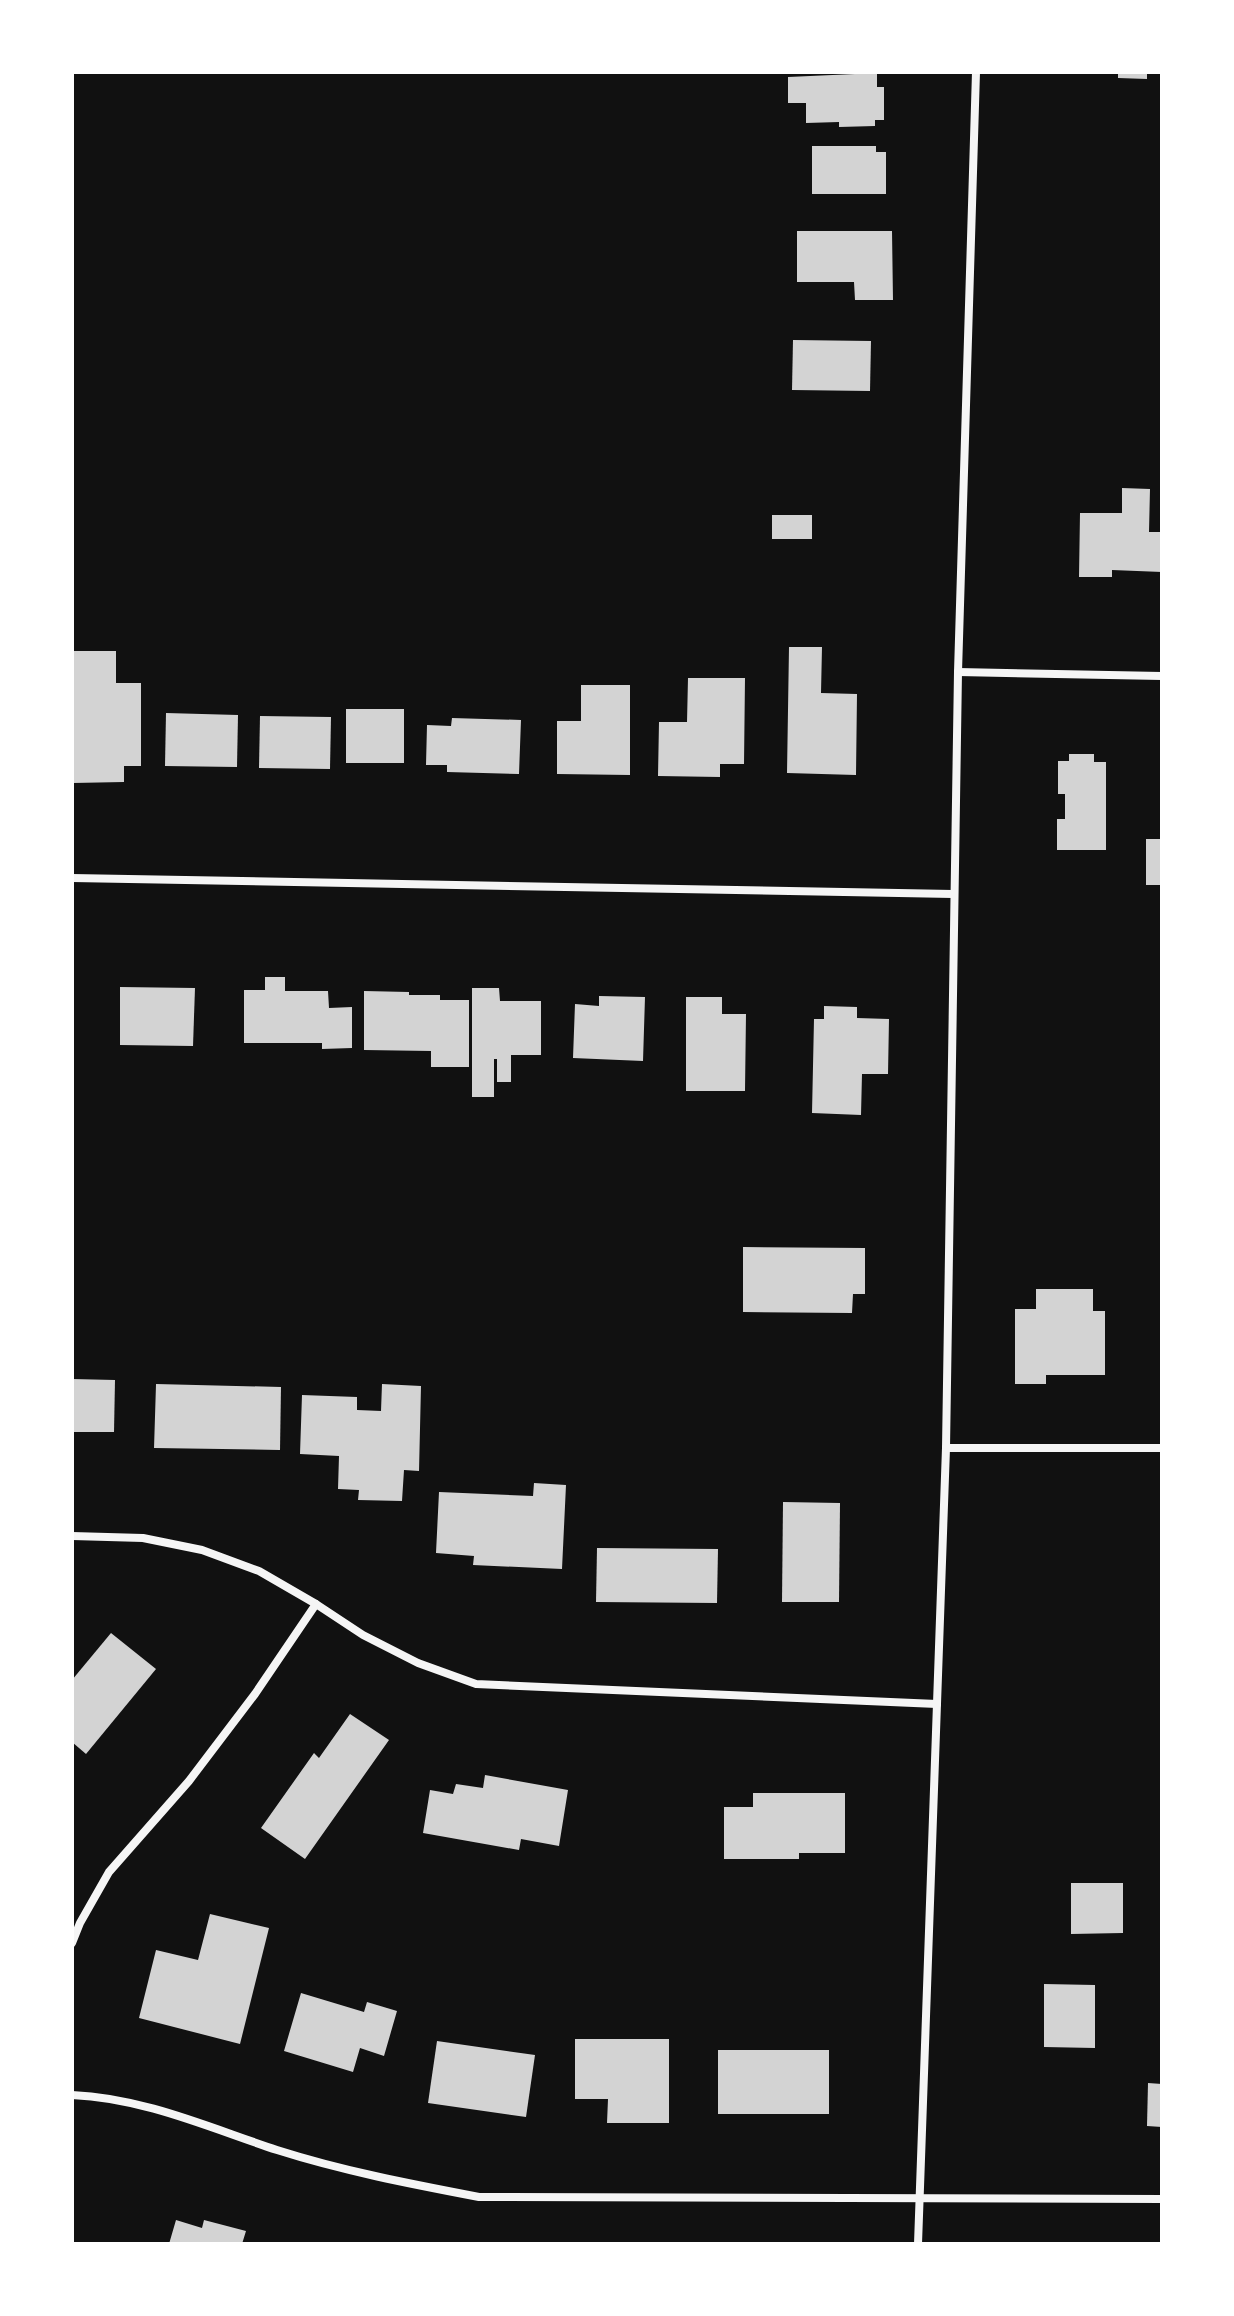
<svg xmlns="http://www.w3.org/2000/svg" width="1234" height="2316" font-family="'Titillium Web',sans-serif">
<style>
.building{fill:#d3d3d3}
.lines{fill:none;stroke-linecap:round;stroke-linejoin:round}
.minor{stroke:#f5f5f5;stroke-width:8}
</style>
<rect width="100%" height="100%" fill="#111"/>
<g class="building">
<path d="M1118,72H1147V79L1118,78Z"/>
<path d="M877,73V87H884V120H875V126L839,127V122L806,123V103H788V77Z"/>
<path d="M812,146H876V152H886V194H812Z"/>
<path d="M797,231H892L893,300H855L854,282H797Z"/>
<path d="M793,340L871,341L870,391L792,390Z"/>
<path d="M1122,488L1150,489L1149,532H1162V572L1112,570V577H1079L1080,513H1122Z"/>
<rect x="772" y="515" width="40" height="24"/>
<path d="M789,647H822L821,693L857,694L856,775L787,773Z"/>
<path d="M73,651H116V683H141V766H124V782L73,783Z"/>
<path d="M688,678H745L744,764H720V777L658,776L659,722H687Z"/>
<path d="M581,685H630V775L557,774V721H581Z"/>
<rect x="346" y="709" width="58" height="54"/>
<path d="M166,713L238,715L237,767L165,766Z"/>
<path d="M260,716L331,717L330,769L259,768Z"/>
<path d="M452,718L521,720L519,774L447,772V765H426L427,725L451,726Z"/>
<path d="M1069,754H1094V762H1106V850H1057V819H1065V794H1058V761H1069Z"/>
<rect x="1146" y="839" width="16" height="46"/>
<path d="M265,977H285V991H328L329,1008L352,1007V1048L322,1049V1043H244V990H265Z"/>
<path d="M120,987L195,988L193,1046L120,1045Z"/>
<path d="M472,988H499L500,1001H541V1055H511V1082H497V1059H494V1097H472Z"/>
<path d="M364,991L409,992V995H440V1000H469V1067H431V1051L364,1050Z"/>
<path d="M599,996L645,997L643,1061L573,1058L575,1004L599,1006Z"/>
<path d="M686,997H722V1014H746L745,1091H686Z"/>
<path d="M824,1006L857,1007V1018L889,1019L888,1074H862L861,1115L812,1113L814,1019H824Z"/>
<path d="M743,1247L865,1248V1294H853L852,1313L743,1312Z"/>
<path d="M1036,1289H1093V1311H1105V1375H1046V1384H1015V1309H1036Z"/>
<path d="M72,1379L115,1380L114,1432H72Z"/>
<path d="M156,1384L281,1387L280,1450L154,1448Z"/>
<path d="M382,1384L421,1386L419,1471L404,1470L402,1501L358,1500L359,1490L338,1489L339,1456L300,1454L302,1395L357,1397V1410L381,1411Z"/>
<path d="M534,1483L566,1485L562,1569L473,1565L474,1556L436,1553L439,1492L533,1496Z"/>
<path d="M783,1502L840,1503L839,1602H782Z"/>
<path d="M597,1548L718,1549L717,1603L596,1602Z"/>
<path d="M111,1633L156,1669L86,1754L72,1742V1680Z"/>
<path d="M350,1714L389,1740L305,1859L261,1828L314,1753L319,1758Z"/>
<path d="M485,1775L568,1790L559,1846L521,1839L519,1850L423,1833L430,1790L453,1794L456,1784L483,1788Z"/>
<path d="M753,1793H845V1853H799V1859H724V1807H753Z"/>
<path d="M1071,1883H1123V1933L1071,1934Z"/>
<path d="M210,1914L269,1928L240,2044L139,2018L156,1950L198,1960Z"/>
<path d="M1044,1984L1095,1985V2048L1044,2047Z"/>
<path d="M301,1993L364,2012L367,2002L397,2011L384,2056L360,2048L353,2072L284,2051Z"/>
<path d="M575,2039H669V2123H607L608,2099H575Z"/>
<path d="M437,2041L535,2055L526,2117L428,2103Z"/>
<rect x="718" y="2050" width="111" height="64"/>
<path d="M1148,2083L1162,2084V2127L1147,2126Z"/>
<path d="M176,2220L202,2228L204,2220L246,2231L242,2244H169Z"/>
</g>
<g class="lines">
<g class="minor">
<path d="M958,672L1162,676"/>
<path d="M72,878L953,894"/>
<path d="M946,1448H1162"/>
<path d="M72,1536L143,1538L202,1550L259,1571L316,1604L363,1635L418,1663L476,1684L937,1704"/>
<path d="M72,1943L80,1923L109,1872L189,1781L255,1694L316,1604"/>
<path d="M72,2095C144,2098 210,2128 277,2150C343,2171 411,2184 479,2197L1162,2199"/>
<path d="M918,2244L946,1448L958,672L976,72"/>
</g>
</g>
<rect width="1234" height="2316" fill="none" stroke="#ffffff" stroke-width="148"/>
</svg>
